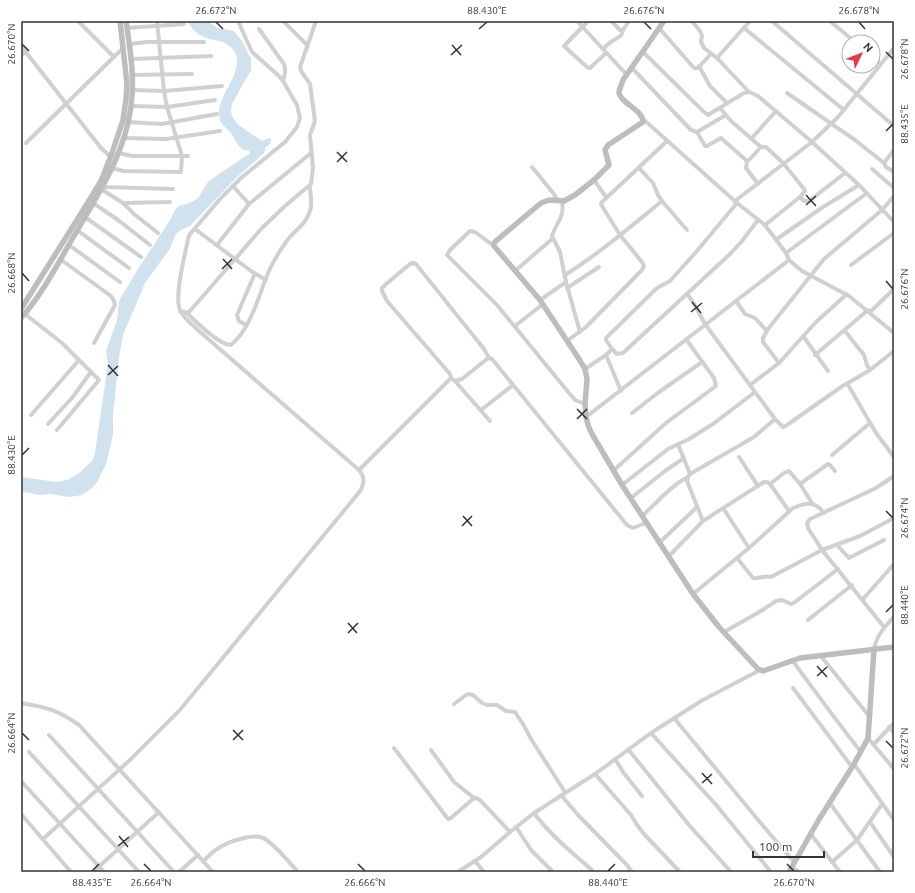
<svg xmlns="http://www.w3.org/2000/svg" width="915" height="893" font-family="Ubuntu,sans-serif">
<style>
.water{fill:#cfe2ee}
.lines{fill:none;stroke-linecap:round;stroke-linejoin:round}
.street{stroke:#d0d0d0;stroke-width:4}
.secondary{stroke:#bdbdbd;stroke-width:5.5}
.ticks{fill:none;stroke:#333;stroke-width:1.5}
.neatline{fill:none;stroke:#333;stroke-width:1.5}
.ticks-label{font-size:10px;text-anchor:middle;fill:#333}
</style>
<rect width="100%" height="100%" fill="#fff"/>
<path class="water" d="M187,21H206L218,28L234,31L242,41L251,59V70L232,104C226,123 249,130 260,140L262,141L269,138L271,139V143L266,147L264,153L236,178L190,226L181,230L176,234L169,250L145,283L123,335L119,357L113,414V435L106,464L97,482L92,488L82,495L69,497L51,494L39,495L21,491V477L57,482L67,480L78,474L92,461L95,453L108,364L106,351L117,320L119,301L138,269L170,220L175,210L179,206L190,203L198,198L208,182L219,174L244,157L250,154L249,150H243C237,145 235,139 231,133C228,129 224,127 222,124C208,101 248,74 234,51C227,39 213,42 202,36C195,33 191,27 187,21Z"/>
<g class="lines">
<g class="street">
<path d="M78,21L114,57"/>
<path d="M283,21L307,45"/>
<path d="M577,21L627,75"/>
<path d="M588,21L564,46L587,67L590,68L606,53"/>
<path d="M611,21L620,30H623L629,21"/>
<path d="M692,21L700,31L702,36L701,42L704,48L717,58L749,92"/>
<path d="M772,21L894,126"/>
<path d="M830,21L855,42"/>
<path d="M127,28L184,24"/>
<path d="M659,28L694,68H698L711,54"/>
<path d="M744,28L844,110"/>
<path d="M259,29L284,64C286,70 285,74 283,81"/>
<path d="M129,44L147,42H204"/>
<path d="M21,46L101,148L111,157"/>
<path d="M603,49C605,47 608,44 611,42C617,37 622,38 623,30"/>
<path d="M643,52L703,111L708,115L744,93L749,92L758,96L812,142L859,185L894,222"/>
<path d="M21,56L26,51"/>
<path d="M717,58L750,21"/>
<path d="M873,58L880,64"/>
<path d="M131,59L211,56"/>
<path d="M699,66L710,86L727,103"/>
<path d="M631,67L691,130L697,132L726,115"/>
<path d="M132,75L192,74"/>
<path d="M132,90L164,91L222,86"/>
<path d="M787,93L855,140L884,163"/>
<path d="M131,106L167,107L215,100"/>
<path d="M720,108L731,121L761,147"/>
<path d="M643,119L737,203L765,225L786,253L789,260L802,271L849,296L894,333"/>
<path d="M128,122L162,124L217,114"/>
<path d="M697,132L705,146H707L721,138L747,161L749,160L761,147H766L784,164L804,189L805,191L800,197L765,225"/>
<path d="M124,138L166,139L220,131"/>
<path d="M751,139L776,111"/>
<path d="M26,143L123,48"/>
<path d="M894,150L884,163L886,167L894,172"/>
<path d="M119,153L132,156H188"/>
<path d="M747,161L746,168L758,184"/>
<path d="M532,167L554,194L557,200"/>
<path d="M112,168L123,171L181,172L182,156L167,107L164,91L157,21"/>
<path d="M639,168L653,183L658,195L662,201L687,230"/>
<path d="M872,169L894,188"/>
<path d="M594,180L606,197"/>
<path d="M102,187L173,189"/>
<path d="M101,189L123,203L134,214L158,233"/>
<path d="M800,197L804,201H809L845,173"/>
<path d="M562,201C565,218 556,222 552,236L560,252L566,282L580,332"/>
<path d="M735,201L812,142L838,117L894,48"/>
<path d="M93,203L118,220L150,245"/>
<path d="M123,203L170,202"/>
<path d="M249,204L311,153"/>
<path d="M85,217L141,257"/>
<path d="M195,229L251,271L266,280"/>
<path d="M77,230L129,268"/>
<path d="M777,239L823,207L859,185"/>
<path d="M69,245L120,282"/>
<path d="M217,245L249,204L233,186"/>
<path d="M494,246L475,232L470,231L450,250L447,255L497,305L569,393L575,400L585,404"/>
<path d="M786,253L867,193"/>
<path d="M60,259L111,296L114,301L115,305L94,343"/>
<path d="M851,265L894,233"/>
<path d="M515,271L552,239"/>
<path d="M565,275C600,253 630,227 662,201"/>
<path d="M567,288L599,267"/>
<path d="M687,294L693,302L705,324L775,419L783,427L787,425L841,387L870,370L894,351"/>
<path d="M540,300L566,282"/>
<path d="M736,301L745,314L755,318L767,331"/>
<path d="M180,311L187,313L190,311L262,228L285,206L311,184L313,168L310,135L315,121L310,84L301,71L300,67L316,21"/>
<path d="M870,312L894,289"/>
<path d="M187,313C195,321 219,345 231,345C249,331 258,299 266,278C271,265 278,253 286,242C293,231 306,225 310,211C313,204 310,194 310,187"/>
<path d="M25,314L62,343L99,380L57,430"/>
<path d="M246,325L239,321L237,315L255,273"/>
<path d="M515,326L543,304"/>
<path d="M845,331L864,355L867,365L870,370"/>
<path d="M803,336L828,371"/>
<path d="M567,341L586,327L642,270L644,266L642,262L620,235L602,206L601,203L667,141"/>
<path d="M612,349L606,340V338L657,288L670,281L696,252L737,203"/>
<path d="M606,355L621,391"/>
<path d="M815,355L868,310"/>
<path d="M779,363L763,342V338L768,329L824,259L882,210L894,196"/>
<path d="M585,369L606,355L612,349L617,354L623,353L730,254L742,241L758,220"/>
<path d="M451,378L455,381L462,379L487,359L489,358L492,359L627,525L633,528L646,523"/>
<path d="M455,381L490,421"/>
<path d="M847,383L876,433L894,457"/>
<path d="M750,385L779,363L816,322L847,294"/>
<path d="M481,410L513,385"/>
<path d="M632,413L659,392L702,362"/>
<path d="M31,415L79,360"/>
<path d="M586,417L789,260"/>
<path d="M48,424L72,398L91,372"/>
<path d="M678,444L690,474"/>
<path d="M832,455L870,423"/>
<path d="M739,457L758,486"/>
<path d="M359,470L451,378L450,374L387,301L382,291V288L385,285L410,264L413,263L416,264L484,349L489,358"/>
<path d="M613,471L666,423L716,386L714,378L686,339"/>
<path d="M770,484L784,473L789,471L800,484L812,503"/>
<path d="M800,484L828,464L830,465L835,471"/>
<path d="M622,485L668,449L689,439L713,424L755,392"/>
<path d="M631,498L665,471L684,458"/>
<path d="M723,508L749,548"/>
<path d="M642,516C656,504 671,485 688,477"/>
<path d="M703,521L687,481L688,477L690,474L754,437L775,419"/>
<path d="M659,543L697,507"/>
<path d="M837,545L849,558L884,540"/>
<path d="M668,557L703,521L764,482H767L770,484L789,511"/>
<path d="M737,558L753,578C760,579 763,575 771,577L822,550L860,536L894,518"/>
<path d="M693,594L749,548L793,508C807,502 815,501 824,513"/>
<path d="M863,599L894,564"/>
<path d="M808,620L852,585"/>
<path d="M884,627L822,550L808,528L807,523L810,519L876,488L894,476"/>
<path d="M724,632L761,611L776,601L782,600L791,604L795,602L838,569"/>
<path d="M874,649C877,635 884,627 894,617"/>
<path d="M820,655L869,716"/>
<path d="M792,660C815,691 837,722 861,752"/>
<path d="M793,688L852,767"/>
<path d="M21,703C46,707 58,710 79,725L213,872"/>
<path d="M454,704L466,695L469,694L473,695L482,703L487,705H497L506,711L515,712L523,724L531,739L565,792"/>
<path d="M674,718L759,821L794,862"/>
<path d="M889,727L894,733"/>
<path d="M651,733L717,806L771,872"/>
<path d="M49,735L174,872"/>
<path d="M868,738L894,769"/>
<path d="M874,744L894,723"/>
<path d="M394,748L448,819L451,818L474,798H476L480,800L510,832"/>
<path d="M628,749L689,825L731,872"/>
<path d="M431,750L454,782L474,798"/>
<path d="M29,752L139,872"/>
<path d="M615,759L623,772L642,796"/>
<path d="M854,764L894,820"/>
<path d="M595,774L631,815L637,825L644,834L680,872"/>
<path d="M21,781L104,872"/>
<path d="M561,795L578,815L627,865L632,872"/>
<path d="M829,802L880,872"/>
<path d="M534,813C551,836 573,853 594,872"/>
<path d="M21,814L71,872"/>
<path d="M870,822L894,857"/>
<path d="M516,827L531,850L553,872"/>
<path d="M810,833L840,872"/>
<path d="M43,839L131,759L179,711L361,490C364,482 365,477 359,470L199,331C193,325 183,318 180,310C174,296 185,255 188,239L190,234L220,199L241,178L285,142L297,127L300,118L297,105L283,81L279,76L252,52L238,21"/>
<path d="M203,861C208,857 212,852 217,849C227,842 255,832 265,839C277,847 288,861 298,872"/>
<path d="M475,861L484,872"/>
<path d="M832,862L857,840L882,804"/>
<path d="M792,866L798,872"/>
<path d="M93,872L159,812"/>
<path d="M179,872L198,855"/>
<path d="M458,872L481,857L510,832L534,813L595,774L651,733L701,701L760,670"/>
</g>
<g class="secondary">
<path d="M664,21L623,80C622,84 619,89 619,93C621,103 643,110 643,122L608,145L605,150L609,165L594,180L575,195L564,201L549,200L541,203L497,240L494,243V246L540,300L579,359L585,369L587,379L585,404L586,417L588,425L592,434L622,485L693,594L719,627L758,669L763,671L800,658L894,647"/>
<path d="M21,309L87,204L101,181L112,153L123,120L126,99L127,84L120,21"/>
<path d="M21,318C41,296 56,267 71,241C95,199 125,156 131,106C135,77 130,49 126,21"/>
<path d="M789,872L818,821L854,764L868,738L874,649"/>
</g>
</g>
<path class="ticks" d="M216,22L223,29M644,22L651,29M859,22L865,29M479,29L487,22M22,44L29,51M452,45L461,55M886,52L893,59M451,55L462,45M886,131L893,124M337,152L347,162M337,162L347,152M806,195L816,206M806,205L816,196M223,259L232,269M222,269L232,259M22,273L29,281M886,281L893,289M692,302L701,313M691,312L702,303M108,365L118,376M108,375L118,366M577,409L587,419M577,419L587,409M22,455L29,448M886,511L893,518M463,516L472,526M462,526L472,516M886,612L893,605M348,623L357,633M348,633L358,623M817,666L827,677M817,676L827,667M233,730L243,740M22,733L29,740M233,740L243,730M886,741L893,748M702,773L712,784M702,783L712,774M119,836L128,847M118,846L129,837M144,864L151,871M358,864L365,871M787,864L794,871M92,871L99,864M608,871L615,864"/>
<rect width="915" height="893" fill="none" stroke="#ffffff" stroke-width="44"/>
<g transform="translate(861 54) rotate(47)"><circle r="19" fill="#ffffff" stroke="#adadad"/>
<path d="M0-3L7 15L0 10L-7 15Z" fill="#e63946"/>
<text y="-6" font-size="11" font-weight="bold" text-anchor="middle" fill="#333333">N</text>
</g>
<path d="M753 851v6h71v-6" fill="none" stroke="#333333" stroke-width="2"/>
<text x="759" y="851" font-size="12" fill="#333333" stroke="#ffffff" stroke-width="3" paint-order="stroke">100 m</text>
<rect x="22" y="22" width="871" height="849" class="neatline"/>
<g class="ticks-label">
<text x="216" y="14">26.672°N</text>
<text x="487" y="14">88.430°E</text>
<text x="644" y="14">26.676°N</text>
<text x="859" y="14">26.678°N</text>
<text transform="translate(11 44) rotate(-90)" y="4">26.670°N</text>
<text transform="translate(904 59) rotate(-90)" y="4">26.678°N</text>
<text transform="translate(904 124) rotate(-90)" y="4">88.435°E</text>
<text transform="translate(11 273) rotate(-90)" y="4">26.668°N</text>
<text transform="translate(904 289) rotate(-90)" y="4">26.676°N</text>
<text transform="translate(11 455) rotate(-90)" y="4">88.430°E</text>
<text transform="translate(904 518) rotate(-90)" y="4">26.674°N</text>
<text transform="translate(904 605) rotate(-90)" y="4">88.440°E</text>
<text transform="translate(11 733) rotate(-90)" y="4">26.664°N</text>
<text transform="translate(904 748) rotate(-90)" y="4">26.672°N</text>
<text x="92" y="886">88.435°E</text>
<text x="151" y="886">26.664°N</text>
<text x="365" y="886">26.666°N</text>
<text x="608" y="886">88.440°E</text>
<text x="794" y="886">26.670°N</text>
</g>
</svg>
